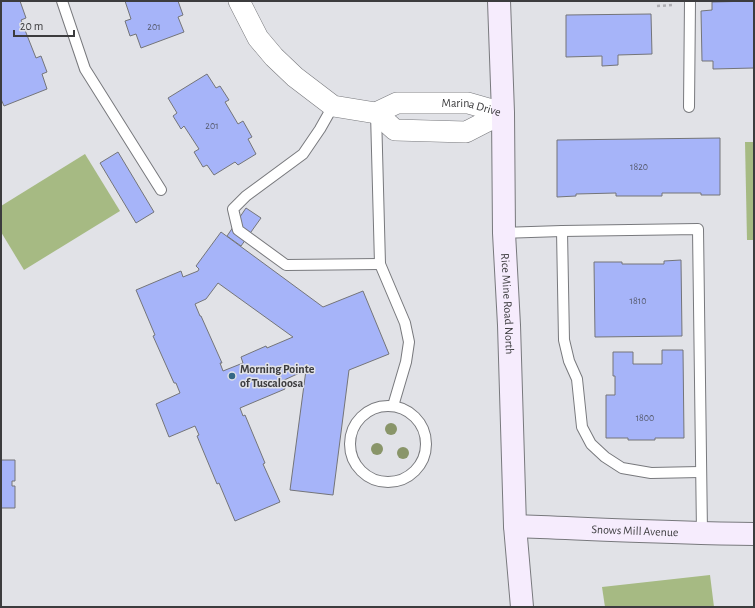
<svg xmlns="http://www.w3.org/2000/svg" width="755" height="608" font-family="'Alegreya Sans',sans-serif">
<style>
.park{fill:#a6ba83}
.building{fill:#a6b4f9;stroke:#747579;fill-rule:evenodd}
.lines{fill:none;stroke-linecap:round;stroke-linejoin:round}
.lane-casing{stroke:#78797d;stroke-width:12}
.street-casing{stroke:#78797d;stroke-width:22}
.secondary-casing{stroke:#78797d;stroke-width:24}
.path{stroke:#afafb4;stroke-width:2.5;stroke-dasharray:3 3;stroke-linecap:butt}
.lane{stroke:#fff;stroke-width:10}
.street{stroke:#fff;stroke-width:21}
.secondary{stroke:#f6ecfd;stroke-width:22}
.tree{fill:#899569}
.poi-dot{fill:#356785;stroke:#e1e2e7;stroke-width:1.5}
.labels{text-anchor:middle;stroke-width:3;stroke-linejoin:round;paint-order:stroke}
.number-label{font-size:10px;fill:#565a6d}
.street-label{font-size:12px;fill:#3c3c3e;stroke:#e1e2e7}
.poi-label{font-size:12px;font-weight:bold;fill:#3c3c3e;stroke:#e1e2e7;text-anchor:start}
</style>
<rect width="100%" height="100%" fill="#e1e2e7"/>
<g class="park">
<path d="M745,142H754V240H747Z"/>
<path d="M85,154L120,211L24,270L1,232V206Z"/>
<path d="M710,575L714,607H605L602,587Z"/>
</g>
<g class="building">
<path d="M1,1H20L26,18L21,20L36,58L41,56L47,72L42,74L47,89L4,106L1,99Z"/>
<path d="M125,1H178L183,15L178,17L184,32L141,48L136,34L130,36L125,21L131,19Z"/>
<path d="M754,1V68L713,69V61H702L701,11L712,10V2Z"/>
<path d="M651,14L652,54L618,55V65L602,66V56L566,57V15Z"/>
<path d="M207,74L216,88L220,86L229,100L225,102L238,124L243,121L252,137L248,139L256,154L238,165L235,162L214,175L207,165L203,167L194,152L199,149L184,126L181,129L173,116L177,113L168,98Z"/>
<path d="M720,138V195H701V193H662V196H616V193L576,194V196L557,197V140Z"/>
<path d="M118,152L154,212L136,223L100,163Z"/>
<path d="M246,208L261,218L241,246L227,236Z"/>
<path d="M221,232L323,307L363,291L389,354L349,370L333,495L290,490L306,370L282,381L285,389L240,408L243,416L245,415L265,463L263,464L280,502L235,521L219,483L217,484L197,436L199,435L195,426L169,437L156,404L180,393L176,383H174L153,336L155,335L136,290L181,271L183,277L198,271L199,269L196,266ZM218,283L293,337L267,348L266,346L241,357L243,363L223,371L220,363H222L201,316H200L195,304L206,299Z"/>
<path d="M681,260L682,336L595,337L594,262H622V264H664V261Z"/>
<path d="M662,350H683L684,438H655V440H628V438H606V395H615V376H613V352H633V364H662Z"/>
<path d="M1,460H15V481H12V486H15V508H1Z"/>
</g>
<g class="lines">
<g class="lane-casing">
<g id="lane">
<path d="M62,1L85,69L161,190"/>
<path d="M333,106L320,129L303,154L246,196L233,209L238,230L286,265L380,264"/>
<path d="M689,107L690,1"/>
<path d="M376,113L380,264L405,323L409,342L406,362L393,406"/>
<path d="M562,231L564,340L569,361L577,379L582,427L591,444L605,457L622,468L651,473L700,472"/>
<path d="M504,233L562,231L698,229L702,533"/>
<circle cx="388" cy="444" r="38"/>
</g>
</g>
<g class="street-casing">
<g id="street">
<path d="M239,1L258,38L274,57L295,77L333,106L376,113L395,130L466,132L503,113"/>
<path id="s1" d="M376,113L397,103H468L503,113"/>
</g>
</g>
<g class="secondary-casing">
<g id="secondary">
<path id="s2" d="M499,1L503,113L504,233L509,325L515,526L522,607"/>
<path id="s3" d="M515,526C595,529 674,533 754,534"/>
</g>
</g>
<path class="path" d="M657,6L674,5"/>
<use href="#lane" class="lane"/>
<use href="#street" class="street"/>
<use href="#secondary" class="secondary"/>
</g>
<g class="tree">
<circle cx="391" cy="429" r="6"/>
<circle cx="377" cy="449" r="6"/>
<circle cx="403" cy="453" r="6"/>
</g>
<circle class="poi-dot" cx="232" cy="376" r="4"/>
<g class="labels">
<g class="number-label">
<text x="154" y="30">201</text>
<text x="212" y="129">201</text>
<text x="639" y="170">1820</text>
<text x="638" y="304">1810</text>
<text x="645" y="421">1800</text>
</g>
<g class="street-label">
<text dy="4" stroke="none"><textPath href="#s1" startOffset="98">Marina Drive</textPath></text>
<text dy="4" stroke="none"><textPath href="#s2" startOffset="303">Rice Mine Road North</textPath></text>
<text dy="4" stroke="none"><textPath href="#s3" startOffset="120">Snows Mill Avenue</textPath></text>
</g>
<g class="poi-label">
<text x="240" y="373">Morning Pointe<tspan x="240" dy="14">of Tuscaloosa</tspan></text>
</g>
</g>
<rect width="755" height="608" fill="none" stroke="#3c3c3e" stroke-width="4"/>
<path d="M14 30v6h60v-6" fill="none" stroke="#3c3c3e" stroke-width="2"/>
<text x="20" y="30" font-size="12" fill="#3c3c3e" stroke="#e1e2e7" stroke-width="3" paint-order="stroke">20 m</text>
</svg>
